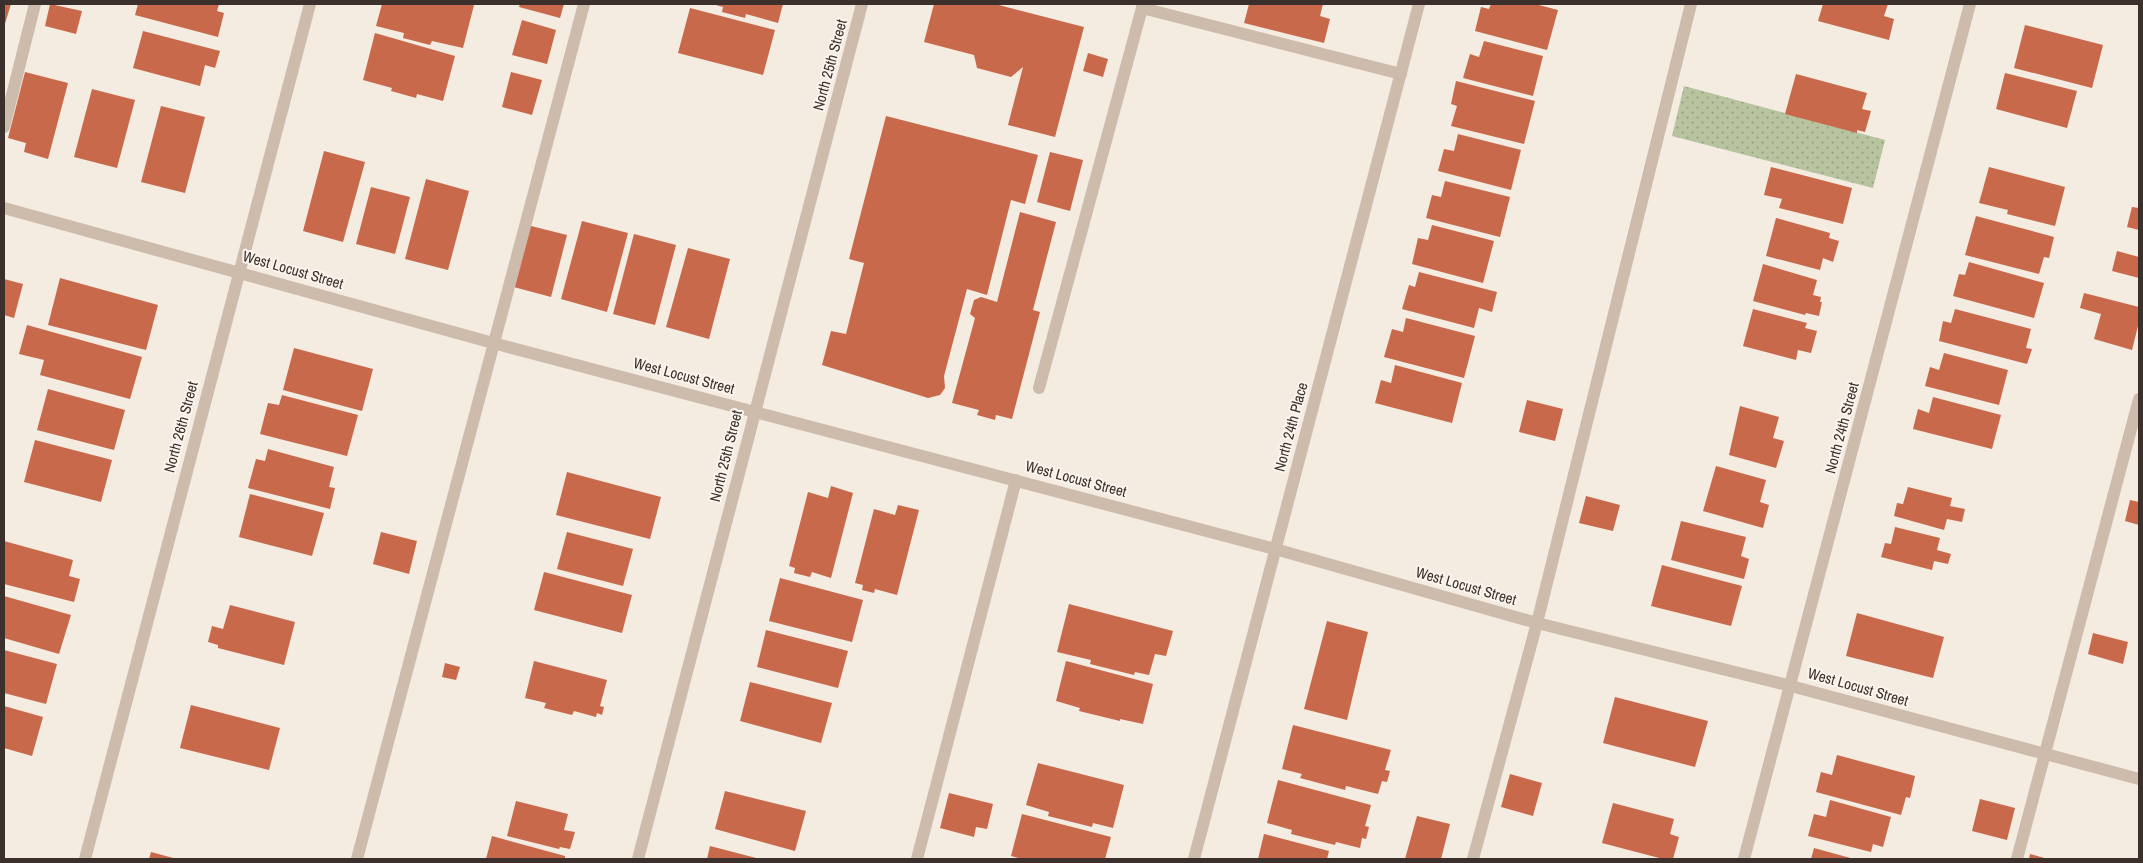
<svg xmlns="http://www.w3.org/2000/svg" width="2143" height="863" font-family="'Archivo Narrow',sans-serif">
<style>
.green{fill:url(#green-dots)}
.building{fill:#c8694b}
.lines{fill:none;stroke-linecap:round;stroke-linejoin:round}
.minor{stroke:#cdbbac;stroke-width:12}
.labels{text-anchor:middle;stroke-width:4;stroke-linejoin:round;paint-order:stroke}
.street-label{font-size:15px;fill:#3b302b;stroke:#fbf5ee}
</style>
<defs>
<pattern id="green-dots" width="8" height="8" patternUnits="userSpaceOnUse" patternTransform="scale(1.25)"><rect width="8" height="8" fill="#b8c4a0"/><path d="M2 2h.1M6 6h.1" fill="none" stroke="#97a083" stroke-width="1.8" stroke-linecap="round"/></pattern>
</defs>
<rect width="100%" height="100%" fill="#f4ebe1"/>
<path class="green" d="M1684,86L1885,140L1873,188L1672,136Z"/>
<g class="building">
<path d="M4,4H11L4,27Z"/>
<path d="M50,4L82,11L76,34L45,26Z"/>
<path d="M138,4H219L217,11L224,13L218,37L135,15Z"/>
<path d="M382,4L474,5L463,48L432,41L430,45L403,38L404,33L376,26Z"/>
<path d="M520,4H564L560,18L519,7Z"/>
<path d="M712,4H783L778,23L746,14L745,18L722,12L723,7Z"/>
<path d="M934,4H995L1084,27L1055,137L1008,125L1023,67L1011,77L977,68L974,55L924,42Z"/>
<path d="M1249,4H1323L1320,16L1330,19L1324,43L1244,23Z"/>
<path d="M1491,4H1535L1558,10L1547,50L1475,31L1481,7L1489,9Z"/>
<path d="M1823,4H1888L1884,16L1894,19L1889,40L1818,21Z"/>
<path d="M690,8L775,30L763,75L678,53Z"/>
<path d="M522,20L556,30L547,64L512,55Z"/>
<path d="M2025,25L2103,45L2092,88L2014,68Z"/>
<path d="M143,31L220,51L215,68L205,65L200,86L133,68Z"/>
<path d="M375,33L455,56L443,101L417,94L416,98L391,91L392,88L363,80Z"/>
<path d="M1484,41L1543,56L1533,96L1463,78L1470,54L1479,57Z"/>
<path d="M1088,53L1108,59L1103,77L1083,71Z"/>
<path d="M25,72L68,83L48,159L24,152L26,143L8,138Z"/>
<path d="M511,72L542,80L532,115L502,107Z"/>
<path d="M2005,73L2077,91L2067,128L1996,109Z"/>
<path d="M1796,74L1867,93L1862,109L1871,111L1865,132L1857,130V133L1785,114Z"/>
<path d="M1456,81L1535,101L1524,144L1451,126L1457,106L1451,104Z"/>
<path d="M92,89L135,100L117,168L74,157Z"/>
<path d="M161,106L205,117L185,193L141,182Z"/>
<path d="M886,116L1038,155L1025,204L1011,200L987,295L967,289L944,376L945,388L940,395L928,398L822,365L831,331L846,334L864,263L849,259Z"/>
<path d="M1458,134L1521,150L1511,190L1438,171L1444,149L1454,151Z"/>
<path d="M324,151L365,162L343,242L303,231Z"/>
<path d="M1050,152L1083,160L1070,211L1037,202Z"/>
<path d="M1771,167L1852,188L1843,224L1779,208L1782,199L1764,195Z"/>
<path d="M1989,167L2065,187L2055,226L2007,214L2008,210L1979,203Z"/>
<path d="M426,179L469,191L448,270L405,259Z"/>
<path d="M1445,181L1510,197L1500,237L1426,218L1432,195L1441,197Z"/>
<path d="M371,187L410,197L395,254L356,244Z"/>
<path d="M2132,207L2139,208V230L2127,227Z"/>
<path d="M1020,212L1056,222L1033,310L1040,312L1012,419L996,415L995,420L977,415L979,410L952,403L975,318L970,314L974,300L981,297L997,302Z"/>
<path d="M1976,216L2054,237L2049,258L2044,257L2039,274L1965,255Z"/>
<path d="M1776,218L1830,233L1829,238L1839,241L1833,262L1823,258L1820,270L1766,256Z"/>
<path d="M582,221L628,233L607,312L561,299Z"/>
<path d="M527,225L567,235L551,297L510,286Z"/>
<path d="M1432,225L1494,241L1483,283L1412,264L1418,238L1428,240Z"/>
<path d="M634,234L676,245L655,325L613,314Z"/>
<path d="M688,248L730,259L709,339L666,327Z"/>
<path d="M2117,251L2139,257V278L2112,271Z"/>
<path d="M1969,262L2044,283L2034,318L1953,296L1959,274L1965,275Z"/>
<path d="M1763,264L1817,280L1813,295L1821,297L1820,302H1822L1819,316L1806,313L1805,315L1753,301Z"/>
<path d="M1419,272L1497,292L1492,312L1479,308L1474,328L1402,309L1409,285L1415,287Z"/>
<path d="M60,278L158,305L146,350L48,325Z"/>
<path d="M4,279L23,284L14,318L4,315Z"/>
<path d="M2084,293L2139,307V322L2132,350L2094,339L2101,314L2080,308Z"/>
<path d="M1753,309L1807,323L1805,328L1817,331L1811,353L1798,350L1796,360L1743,346Z"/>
<path d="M1955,309L2031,329L2026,348L2032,349L2027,364L1939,341L1943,321L1951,323Z"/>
<path d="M1406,318L1475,336L1464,378L1384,357L1392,329L1403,332Z"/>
<path d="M27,325L142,357L130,399L40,375L44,360L19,354Z"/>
<path d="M294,348L373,369L362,411L283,390Z"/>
<path d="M1944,353L2008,370L1999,405L1925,386L1930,367L1939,370Z"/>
<path d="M1395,365L1462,383L1452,423L1375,403L1381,380L1391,383Z"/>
<path d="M48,389L125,410L114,450L37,430Z"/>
<path d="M282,395L358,415L347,456L260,434L268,403L279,405Z"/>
<path d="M1933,397L2001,415L1992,449L1913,429L1918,409L1929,413Z"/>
<path d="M1527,400L1563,409L1555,441L1519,432Z"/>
<path d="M1740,406L1779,417L1773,438L1784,441L1776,468L1729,455Z"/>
<path d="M35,440L112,460L101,502L24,482Z"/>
<path d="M268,449L334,467L329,487L335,488L330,509L248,488L256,459L265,461Z"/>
<path d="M1716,466L1766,480L1760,502L1769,505L1763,528L1703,511Z"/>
<path d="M567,472L661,497L650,539L556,515Z"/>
<path d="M831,486L853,493L831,578L812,572L810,577L794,573L795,568L789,566L808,492L828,498Z"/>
<path d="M1908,487L1952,498L1950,506L1965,509L1962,522L1947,519L1944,530L1894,516L1897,503L1903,504Z"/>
<path d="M250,494L324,513L312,556L239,537Z"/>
<path d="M1586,496L1620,505L1613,531L1579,523Z"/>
<path d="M2130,500L2139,502V525L2125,521Z"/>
<path d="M898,505L919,510L897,595L875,589L874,593L862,590L863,585L855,583L874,509L895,515Z"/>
<path d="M1681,521L1746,537L1741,556L1749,559L1744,579L1671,560Z"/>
<path d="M1895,527L1940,538L1937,550L1951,554L1948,564L1934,561L1932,570L1881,557L1885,543L1891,544Z"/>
<path d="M381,532L417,541L409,574L373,564Z"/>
<path d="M567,532L633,549L623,586L557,569Z"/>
<path d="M4,541L73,560L69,576L80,579L74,602L4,584Z"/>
<path d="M1662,565L1742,586L1731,626L1651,606Z"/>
<path d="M544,572L632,595L622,633L534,610Z"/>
<path d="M780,578L863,600L852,642L769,621Z"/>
<path d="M4,596L71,615L59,654L4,638Z"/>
<path d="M1069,604L1173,631L1166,656L1155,654L1149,675L1135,672L1134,675L1090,664L1091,660L1057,652Z"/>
<path d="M230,605L295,622L284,665L218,648V645L208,642L212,626L223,629Z"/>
<path d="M1857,613L1944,637L1933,678L1846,656Z"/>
<path d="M1327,621L1368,632L1347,720L1304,709Z"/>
<path d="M766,630L848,651L838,688L757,667Z"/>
<path d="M2093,633L2128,642L2123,664L2088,654Z"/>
<path d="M4,650L57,664L46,704L4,693Z"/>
<path d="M534,661L607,680L600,706L604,707L602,715L597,713L596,717L574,711L572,715L544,708L546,703L525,698Z"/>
<path d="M1066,661L1153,684L1143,724L1120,719V721L1079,711L1080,708L1056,701Z"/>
<path d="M445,663L460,667L456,680L442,677Z"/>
<path d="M750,682L832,703L821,743L740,721Z"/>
<path d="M1615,697L1708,721L1695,767L1603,743Z"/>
<path d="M191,705L280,728L269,770L180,748Z"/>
<path d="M4,706L43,717L32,756L4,748Z"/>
<path d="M1293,725L1391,750L1385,770L1390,771L1387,782L1382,781L1378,794L1346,786L1345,790L1300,778L1302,774L1282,769Z"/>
<path d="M1837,755L1915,776L1910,798L1906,797L1901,815L1816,792L1821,772L1832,775Z"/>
<path d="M1038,763L1124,785L1113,828L1093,823L1092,827L1048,816L1049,812L1026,805Z"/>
<path d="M1510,774L1542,783L1533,816L1501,807Z"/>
<path d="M1278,780L1371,805L1365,826L1369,827L1366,839L1362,838L1360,848L1336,842L1335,845L1291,834L1292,830L1267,823Z"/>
<path d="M725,791L806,811L795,851L715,829Z"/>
<path d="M949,793L993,804L987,829L976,827L974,837L940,828Z"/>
<path d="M1980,799L2015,808L2007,840L1972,831Z"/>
<path d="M1830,800L1891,817L1883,847L1873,844L1871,852L1808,836L1814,814L1826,817Z"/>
<path d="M516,801L568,814L564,830L575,832L570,849L560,847L559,849L507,836Z"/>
<path d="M1613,803L1674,819L1670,834L1679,837L1673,859H1663L1602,843Z"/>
<path d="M1022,814L1111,837L1105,859H1022L1011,856Z"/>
<path d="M1417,816L1450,824L1441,859H1405Z"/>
<path d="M1264,834L1329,851L1327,859H1258Z"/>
<path d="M492,836L565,856V859H486Z"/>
<path d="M710,846L760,859H707Z"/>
<path d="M1814,848L1854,859H1811Z"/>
<path d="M151,852L177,859H149Z"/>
<path d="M2030,854L2048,859H2029Z"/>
</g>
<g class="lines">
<g class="minor">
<path d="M1143,4L1142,8L1401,74"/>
<path d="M4,127L35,4"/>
<path d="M4,208L493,343L1275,549L1537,623L1791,686L2139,779"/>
<path d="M1039,388L1142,8"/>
<path d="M85,859L310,4"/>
<path d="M357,859L584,4"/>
<path d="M638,859L862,4"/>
<path d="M917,859L1016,480"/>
<path d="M1194,859L1419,4"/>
<path d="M1473,859L1537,623L1691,4"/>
<path d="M1744,859L1970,4"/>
<path d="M2017,859L2139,399"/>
</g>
</g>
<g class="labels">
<g class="street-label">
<text transform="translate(830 65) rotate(-75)" y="5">North 25th Street</text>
<text transform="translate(293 270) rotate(16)" y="5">West Locust Street</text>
<text transform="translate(684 376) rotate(15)" y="5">West Locust Street</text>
<text transform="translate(181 427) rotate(-75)" y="5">North 26th Street</text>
<text transform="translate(1291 427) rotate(-75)" y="5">North 24th Place</text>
<text transform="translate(1842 428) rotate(-75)" y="5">North 24th Street</text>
<text transform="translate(726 456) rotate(-76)" y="5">North 25th Street</text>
<text transform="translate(1076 479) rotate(15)" y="5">West Locust Street</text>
<text transform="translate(1466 586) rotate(16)" y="5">West Locust Street</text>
<text transform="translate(1858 687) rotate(16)" y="5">West Locust Street</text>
</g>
</g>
<rect width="2143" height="863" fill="none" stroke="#3b302b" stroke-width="10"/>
</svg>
